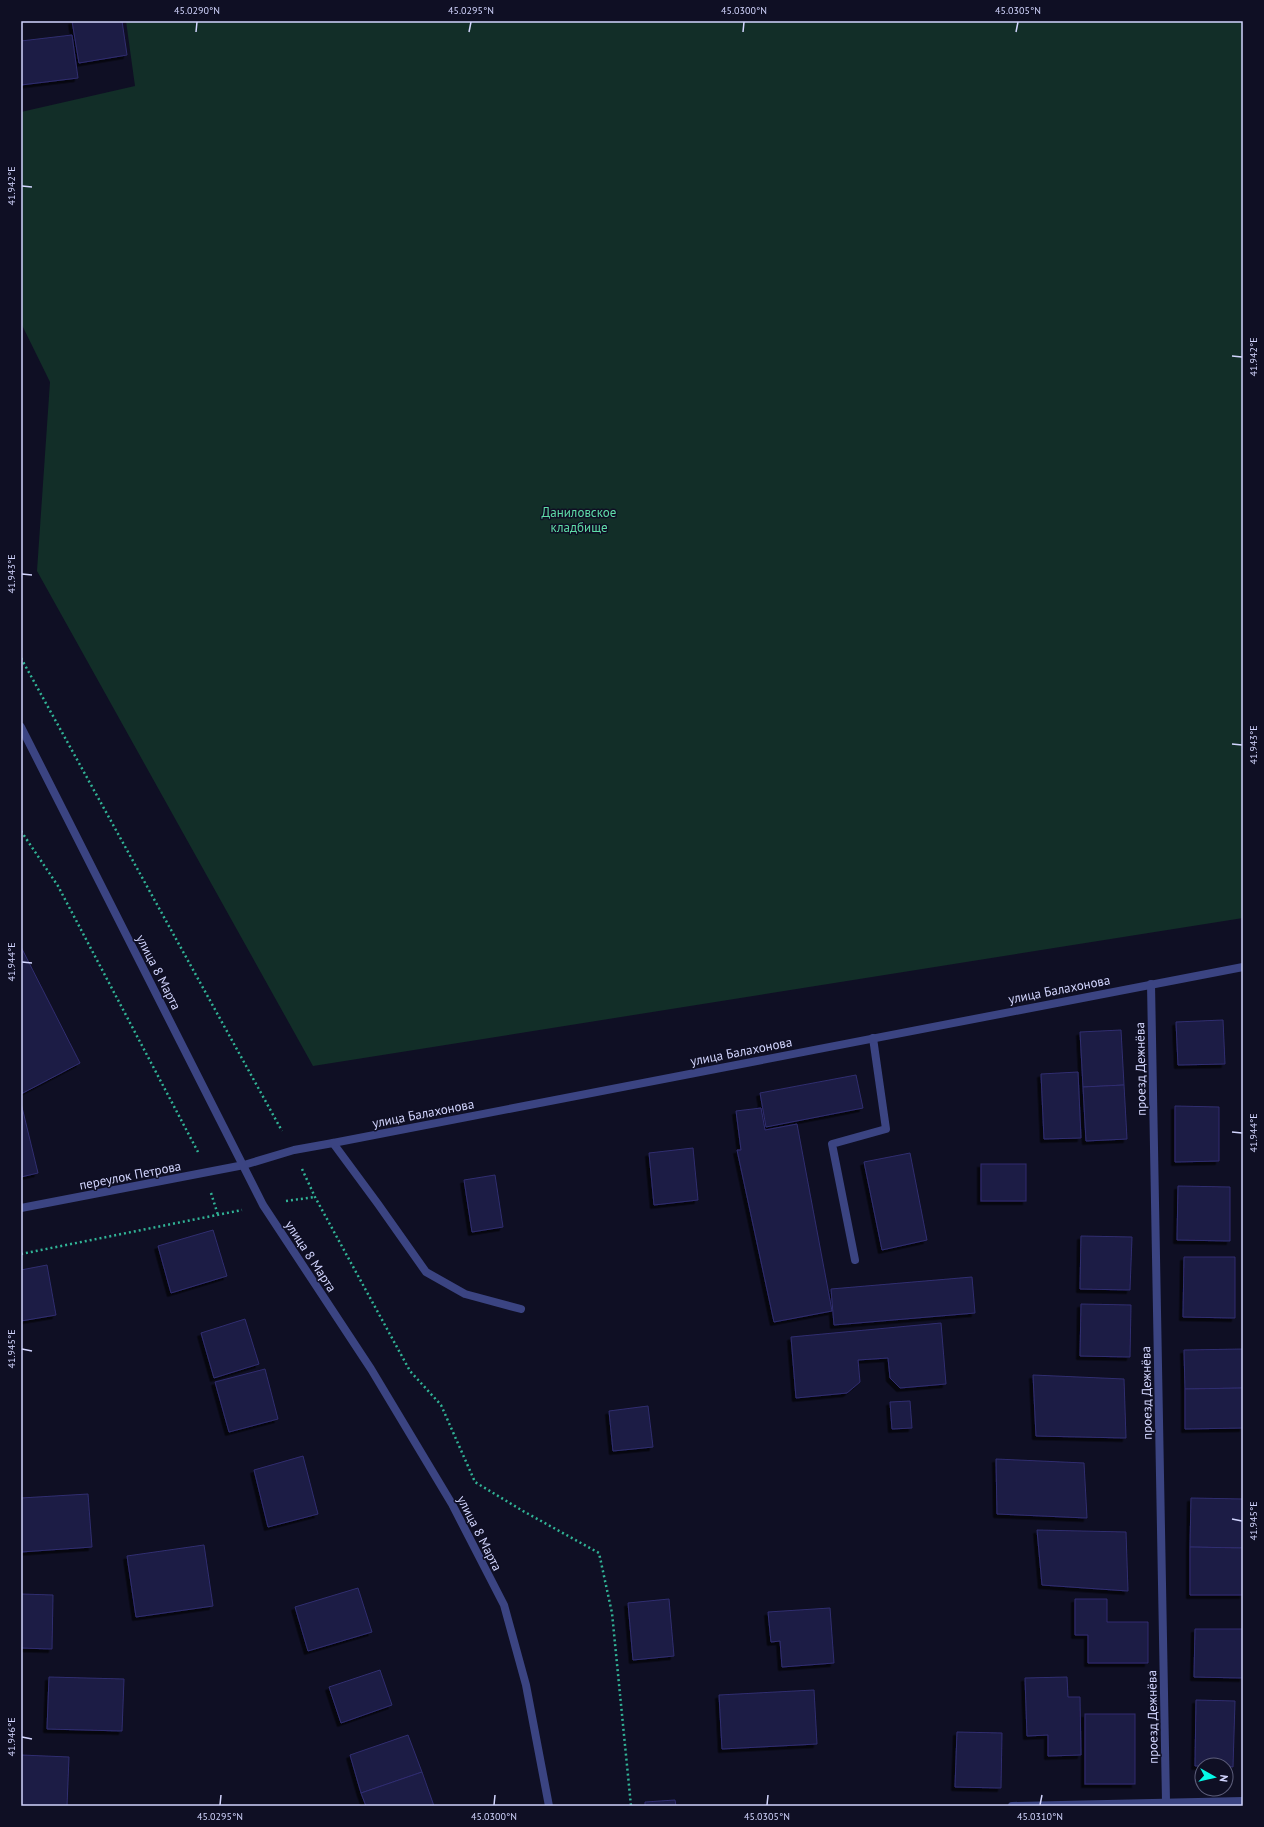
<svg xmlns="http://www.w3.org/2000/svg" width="1264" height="1827" font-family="'PT Sans',sans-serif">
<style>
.green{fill:#122e28}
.building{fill:#1d1b44;stroke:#302e70;filter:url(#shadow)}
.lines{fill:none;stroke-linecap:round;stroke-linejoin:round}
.path{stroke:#31b396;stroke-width:2.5;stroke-dasharray:2 3;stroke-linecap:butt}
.service{stroke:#3b4482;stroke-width:8}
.minor{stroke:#3b4482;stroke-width:8}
.tertiary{stroke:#3b4482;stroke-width:8}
.ticks{fill:none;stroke:#d2d5fe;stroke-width:1.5}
.labels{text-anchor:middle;stroke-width:3;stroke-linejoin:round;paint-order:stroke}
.park-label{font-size:13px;fill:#5fdda8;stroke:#0f0f24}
.street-label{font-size:13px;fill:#d2d5fe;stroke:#0f0f24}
.neatline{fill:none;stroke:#d2d5fe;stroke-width:1.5}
.ticks-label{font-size:10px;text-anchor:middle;fill:#d2d5fe}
</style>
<defs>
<filter id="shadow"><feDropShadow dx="-3.5" dy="3.5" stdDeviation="0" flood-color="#0009"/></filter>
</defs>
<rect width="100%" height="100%" fill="#0f0f24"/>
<path class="green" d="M126,21H1243V918L313,1066L37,571L50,382L21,323V112L135,86Z"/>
<g class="building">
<path d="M72,21H122L127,55L79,63Z"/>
<path d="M72,35L78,78L21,85V41Z"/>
<path d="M21,947L80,1063L21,1094Z"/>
<path d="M1223,1020L1225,1064L1178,1065L1176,1022Z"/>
<path d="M1121,1030L1124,1085L1083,1087L1080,1032Z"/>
<path d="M1078,1072L1081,1138L1044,1139L1041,1074Z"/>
<path d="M856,1075L863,1108L766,1127L760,1093Z"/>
<path d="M1124,1085L1127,1139L1086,1141L1083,1087Z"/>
<path d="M21,1103L38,1173L21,1177Z"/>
<path d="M1175,1106L1219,1107V1161L1175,1162Z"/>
<path d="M761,1108L765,1130L797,1124L832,1311L774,1322L737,1150H741L736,1111Z"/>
<path d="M693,1148L698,1200L654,1205L649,1153Z"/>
<path d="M910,1153L927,1240L882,1250L864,1162Z"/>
<rect x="981" y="1164" width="45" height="37"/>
<path d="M495,1175L503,1227L472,1232L464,1180Z"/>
<path d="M1178,1186L1230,1187V1241L1177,1240Z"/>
<path d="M213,1230L227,1276L171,1293L158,1246Z"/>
<path d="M1081,1236L1132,1237L1130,1290L1080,1289Z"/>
<path d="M1184,1257H1235V1318L1183,1317Z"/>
<path d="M47,1265L56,1315L21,1321V1270Z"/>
<path d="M972,1277L975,1313L834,1325L831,1289Z"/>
<path d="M1081,1304L1131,1305L1130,1357L1080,1356Z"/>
<path d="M245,1319L259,1364L214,1378L201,1333Z"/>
<path d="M941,1323L946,1384L900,1388L890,1378L888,1358L858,1360L860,1382L847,1393L796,1398L791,1337Z"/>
<path d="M1243,1349V1388L1185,1389L1184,1350Z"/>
<path d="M265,1369L278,1419L229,1432L215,1382Z"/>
<path d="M1033,1375L1124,1379L1126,1438L1036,1436Z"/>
<path d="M1243,1388V1428L1185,1429V1389Z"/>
<path d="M910,1401L912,1428L892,1429L890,1402Z"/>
<path d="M648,1406L653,1447L613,1451L609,1411Z"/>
<path d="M303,1456L318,1514L268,1527L254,1470Z"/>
<path d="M996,1459L1084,1463L1087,1518L997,1514Z"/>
<path d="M88,1494L92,1547L21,1552V1498Z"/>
<path d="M1191,1498L1243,1499V1548L1190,1547Z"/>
<path d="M1037,1530L1126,1532L1128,1591L1042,1585Z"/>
<path d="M204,1545L213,1606L136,1617L127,1556Z"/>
<path d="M1190,1547L1243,1548V1595H1190Z"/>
<path d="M358,1588L372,1632L308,1651L295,1607Z"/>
<path d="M21,1594L53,1595L52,1649L21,1648Z"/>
<path d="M669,1599L674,1656L633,1660L628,1603Z"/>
<path d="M1075,1599H1107V1622H1148V1663H1088V1635H1075Z"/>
<path d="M830,1608L834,1663L782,1667L780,1641L771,1642L768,1612Z"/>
<path d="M1195,1629H1243V1678L1194,1677Z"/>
<path d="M380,1670L392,1705L341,1723L329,1687Z"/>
<path d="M49,1677L124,1679L122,1731L47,1729Z"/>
<path d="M1067,1677L1068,1697H1080L1081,1755L1048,1756V1735L1027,1736L1025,1678Z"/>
<path d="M814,1690L817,1744L722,1749L719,1695Z"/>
<path d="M1196,1700L1235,1701L1233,1767L1226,1766V1765L1195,1766Z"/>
<rect x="1085" y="1714" width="50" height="70"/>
<path d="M957,1732L1002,1733L1001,1788L955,1787Z"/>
<path d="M408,1735L422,1772L361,1793L350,1755Z"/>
<path d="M21,1755L69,1757L67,1806H21Z"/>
<path d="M422,1772L434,1806H366L361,1793Z"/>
<path d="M675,1800L676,1806H645V1802Z"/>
</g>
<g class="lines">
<g class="path">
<path d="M21,658L282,1131"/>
<path d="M21,831L58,886L198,1152"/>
<path d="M302,1169L315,1197L410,1371L441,1405L475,1482L523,1511L599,1553L612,1613L631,1806"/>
<path d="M211,1193L218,1215"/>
<path d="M286,1201L315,1197"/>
<path d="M21,1254L242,1210"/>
</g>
<g class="service">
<path d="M333,1143L378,1204L426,1272L465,1294L521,1309"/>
<path d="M855,1260L832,1144L886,1129L873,1038"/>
</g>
<g class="minor">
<path d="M1151,984L1166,1802"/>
<path d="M21,1208L244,1165L294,1150L333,1143L1243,967"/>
<path d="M1012,1806L1243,1801"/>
</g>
<path class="tertiary" d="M21,727L263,1205L371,1369L452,1504L504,1605L526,1685L549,1806"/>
</g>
<path class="ticks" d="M196,32L197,22M469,32L471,22M743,32L744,22M1016,32L1018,22M22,186L32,187M1232,356L1242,357M22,574L32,575M1232,744L1242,745M22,962L32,963M1232,1132L1242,1133M22,1349L32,1351M1232,1519L1242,1521M22,1737L32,1739M220,1805L221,1795M494,1805L495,1795M767,1805L768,1795M1040,1805L1042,1795"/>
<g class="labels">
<g class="park-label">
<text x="579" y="517">Даниловское<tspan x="579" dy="15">кладбище</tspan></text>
</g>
<g class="street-label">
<text transform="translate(159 972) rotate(63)" y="5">улица 8 Марта</text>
<text transform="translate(1059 989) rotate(-11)" y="5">улица Балахонова</text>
<text transform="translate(741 1051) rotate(-11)" y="5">улица Балахонова</text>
<text transform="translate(1140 1069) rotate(-91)" y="5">проезд Дежнёва</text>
<text transform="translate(423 1113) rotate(-11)" y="5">улица Балахонова</text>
<text transform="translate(130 1175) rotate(-11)" y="5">переулок Петрова</text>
<text transform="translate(311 1256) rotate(57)" y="5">улица 8 Марта</text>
<text transform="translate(1146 1393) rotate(-91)" y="5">проезд Дежнёва</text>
<text transform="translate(480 1533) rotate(63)" y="5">улица 8 Марта</text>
<text transform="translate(1152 1717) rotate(-91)" y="5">проезд Дежнёва</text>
</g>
</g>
<rect width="1264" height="1827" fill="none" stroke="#0f0f24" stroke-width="44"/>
<g transform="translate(1214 1777) rotate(98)"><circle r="19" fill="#0f0f24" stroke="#5d5e7b"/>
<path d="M0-3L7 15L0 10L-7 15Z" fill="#05f8e7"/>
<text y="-6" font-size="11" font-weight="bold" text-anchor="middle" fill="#d2d5fe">N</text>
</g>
<rect x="22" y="22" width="1220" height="1783" class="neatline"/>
<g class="ticks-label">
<text x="197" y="14">45.0290°N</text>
<text x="471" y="14">45.0295°N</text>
<text x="744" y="14">45.0300°N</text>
<text x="1018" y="14">45.0305°N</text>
<text transform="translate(11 186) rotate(-90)" y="4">41.942°E</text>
<text transform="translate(1253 357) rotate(-90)" y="4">41.942°E</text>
<text transform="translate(11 574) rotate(-90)" y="4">41.943°E</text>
<text transform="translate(1253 745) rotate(-90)" y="4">41.943°E</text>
<text transform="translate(11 962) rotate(-90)" y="4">41.944°E</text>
<text transform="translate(1253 1133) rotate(-90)" y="4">41.944°E</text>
<text transform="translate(11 1349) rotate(-90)" y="4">41.945°E</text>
<text transform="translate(1253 1521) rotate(-90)" y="4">41.945°E</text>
<text transform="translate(11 1737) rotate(-90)" y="4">41.946°E</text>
<text x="220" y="1820">45.0295°N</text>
<text x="494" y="1820">45.0300°N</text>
<text x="767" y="1820">45.0305°N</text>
<text x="1040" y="1820">45.0310°N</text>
</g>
</svg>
